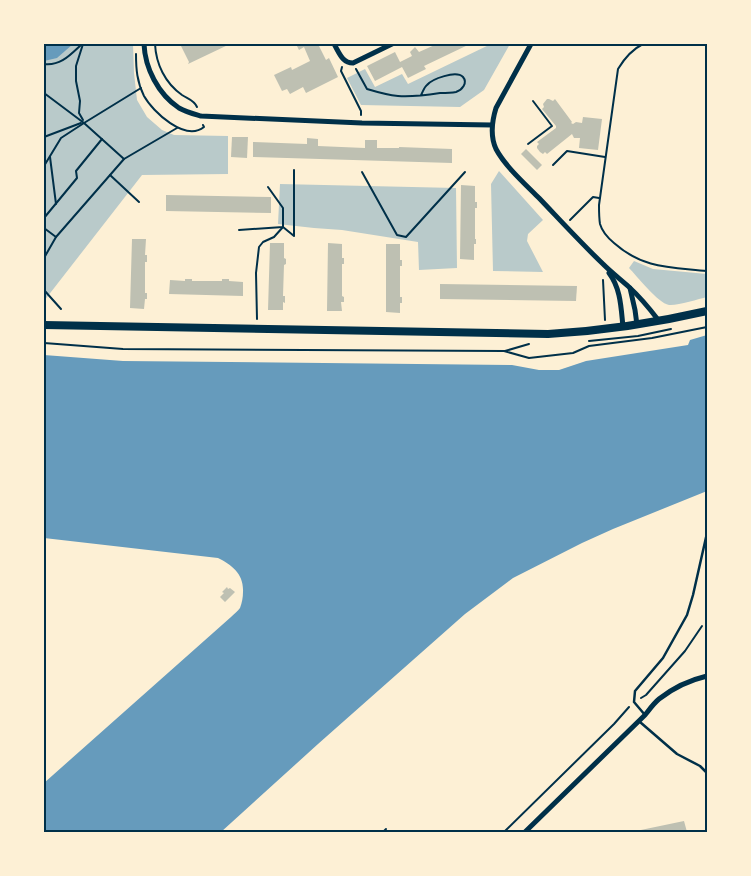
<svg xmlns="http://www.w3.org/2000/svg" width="751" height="876" font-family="'Archivo Narrow',sans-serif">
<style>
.green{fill:#b9caca}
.water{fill:#669bbc}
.building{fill:#bec0b2}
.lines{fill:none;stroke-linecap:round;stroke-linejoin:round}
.path{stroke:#003049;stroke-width:2}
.service{stroke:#003049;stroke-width:2.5}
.minor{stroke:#003049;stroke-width:5}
.secondary{stroke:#003049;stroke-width:8}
.neatline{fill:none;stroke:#003049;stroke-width:2}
</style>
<rect width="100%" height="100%" fill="#fdf0d5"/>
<g class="green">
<path d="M44,44H133L134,73L137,100L147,117L162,130L174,135L228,136V174L142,175L44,301Z"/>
<path d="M491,44H510L484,90L460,107L361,105L347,78L365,69L375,87L402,74L408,84Z"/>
<path d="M499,171L543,220L528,234L527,241L543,272L493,271L491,184Z"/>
<path d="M280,184L456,188L457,268L419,270L418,242L342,230L314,228L278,224Z"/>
<path d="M634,261L653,269L707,274V297C698,299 677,306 669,305C658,303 637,276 629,268Z"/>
</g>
<g class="water">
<path d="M44,44H73L57,58L44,61Z"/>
<path d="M707,335V491L613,529L582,543L513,578L465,614L318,744L221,832H44V783L231,617C234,614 238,611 240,608C242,603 243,597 243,592C244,574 232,565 218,558L44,538V355L123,361L512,365L539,370H559L586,361L688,345L690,340Z"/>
</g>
<g class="building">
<path d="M180,44H230L188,64L189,62Z"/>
<path d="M296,44H318L326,60L329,58L338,77L306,93L303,87L290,94L287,89L282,91L274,75L291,67L292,70L310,61L304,47L299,50Z"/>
<path d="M437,44H470L424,66L426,69L408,78L402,67L375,81L367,66L395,52L400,62L412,56L410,52L415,47L419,52Z"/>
<path d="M547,99H549L553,101L555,99L572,122L571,123L573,124L576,122L582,123L583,117L602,119L598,150L579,148L580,138H574L572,134L547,154L545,152L543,154L540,152L537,148V146L539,144L537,142L556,128V126L542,109L544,107L543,104Z"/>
<path d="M232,137H248L247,158L231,157Z"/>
<path d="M307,138L318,139V146L365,148V140H377V148H399V147L452,149V163L253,157V142L307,144Z"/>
<path d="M526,149L542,165L537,170L521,154Z"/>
<path d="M461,185L475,186V202H477V208H475V239H476V244H474V260L460,259Z"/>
<path d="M166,195L271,197V213L166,211Z"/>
<path d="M132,239H146L145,255H147V262H145V293H147V299H145L144,309L130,308Z"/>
<path d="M270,243H284V258L286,259V264L284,265L283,296H285V303L283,302V310H268Z"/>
<path d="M328,243L342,244V258H344V264H342V296L344,297V302H341L342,311H327Z"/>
<path d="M386,244H400V260H402V266H400V297H402V303H400V313L386,312Z"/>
<path d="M185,279H192V281H222V279H229V281L243,282V296L169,294L170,280L185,281Z"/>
<path d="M440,284L577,286L576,301L440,299Z"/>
<path d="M227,587L228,589L230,588L235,592L225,602L220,597L224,593L222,592Z"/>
<path d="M684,821L687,832H636V831Z"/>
</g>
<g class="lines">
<g class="path">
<path d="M155,44C156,64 165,83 182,95C188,99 194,100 197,107"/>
<path d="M643,44C631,50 624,59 618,69L599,205C599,212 599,218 600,224C602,231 608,238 614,243C643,269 671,267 707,271"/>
<path d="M136,54C136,69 137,82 144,96C153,112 185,142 204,127L203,125"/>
<path d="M44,64C61,66 70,55 82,44"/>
<path d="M342,67L341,71L361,111V115"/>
<path d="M356,69L367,89C377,92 387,95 398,96C411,97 427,95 440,93C445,93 451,93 456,92C462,90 468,83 463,77C456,70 432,79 427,85C424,87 423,92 421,95"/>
<path d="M44,93L84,123L124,159L177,128"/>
<path d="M83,120L79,113L80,101L76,81V66L83,44"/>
<path d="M44,137L81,123"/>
<path d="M528,144L552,126L533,101"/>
<path d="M50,157L56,204"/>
<path d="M553,165L567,151L605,157"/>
<path d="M44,166L61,138L84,123L141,88"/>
<path d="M362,172L397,235L406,237L465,172"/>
<path d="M110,175L139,202"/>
<path d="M44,218L77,178L76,171L102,139"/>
<path d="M570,220L593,197L599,198"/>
<path d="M44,228L56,237"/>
<path d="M239,230L283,227V208L268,187"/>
<path d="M44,258L56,237L124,159"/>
<path d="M603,280L605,320"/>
<path d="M44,290L61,309"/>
<path d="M257,319L256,273L259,247L263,242L274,237L283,227L294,236V170"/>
<path d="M589,341L638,336L671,329"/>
<path d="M44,343L123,349L504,351L529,358L573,353L589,346L652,338L707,327"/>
<path d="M505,351L529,344"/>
<path d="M641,698L646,695L685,651L702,626"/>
<path d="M383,832L386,829"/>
<path d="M504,832L614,724L629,707"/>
</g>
<g class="service">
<path d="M645,715L634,702L635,691L663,658L687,615L693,595L707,533"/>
<path d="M640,722L677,754L700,766L707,773"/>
</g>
<g class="minor">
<path d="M144,44C145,68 158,94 179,108C186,112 194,114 201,116L362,123L492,125"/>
<path d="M334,44C339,52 342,63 353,63L392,44"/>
<path d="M531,44L496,108C492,121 490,136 496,149C505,166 525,184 539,198C560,220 581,243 603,264C611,272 620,279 629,287C640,297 650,309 659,321"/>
<path d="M609,273C621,289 621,308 623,327"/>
<path d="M630,288L635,310L637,325"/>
<path d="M525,832L645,715C649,710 654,703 659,699C673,688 690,680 707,676"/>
</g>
<path class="secondary" d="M44,325L548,334C602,331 655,323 707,311"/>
</g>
<rect width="751" height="876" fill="none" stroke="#fdf0d5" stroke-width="90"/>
<rect x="45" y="45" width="661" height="786" class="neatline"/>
</svg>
